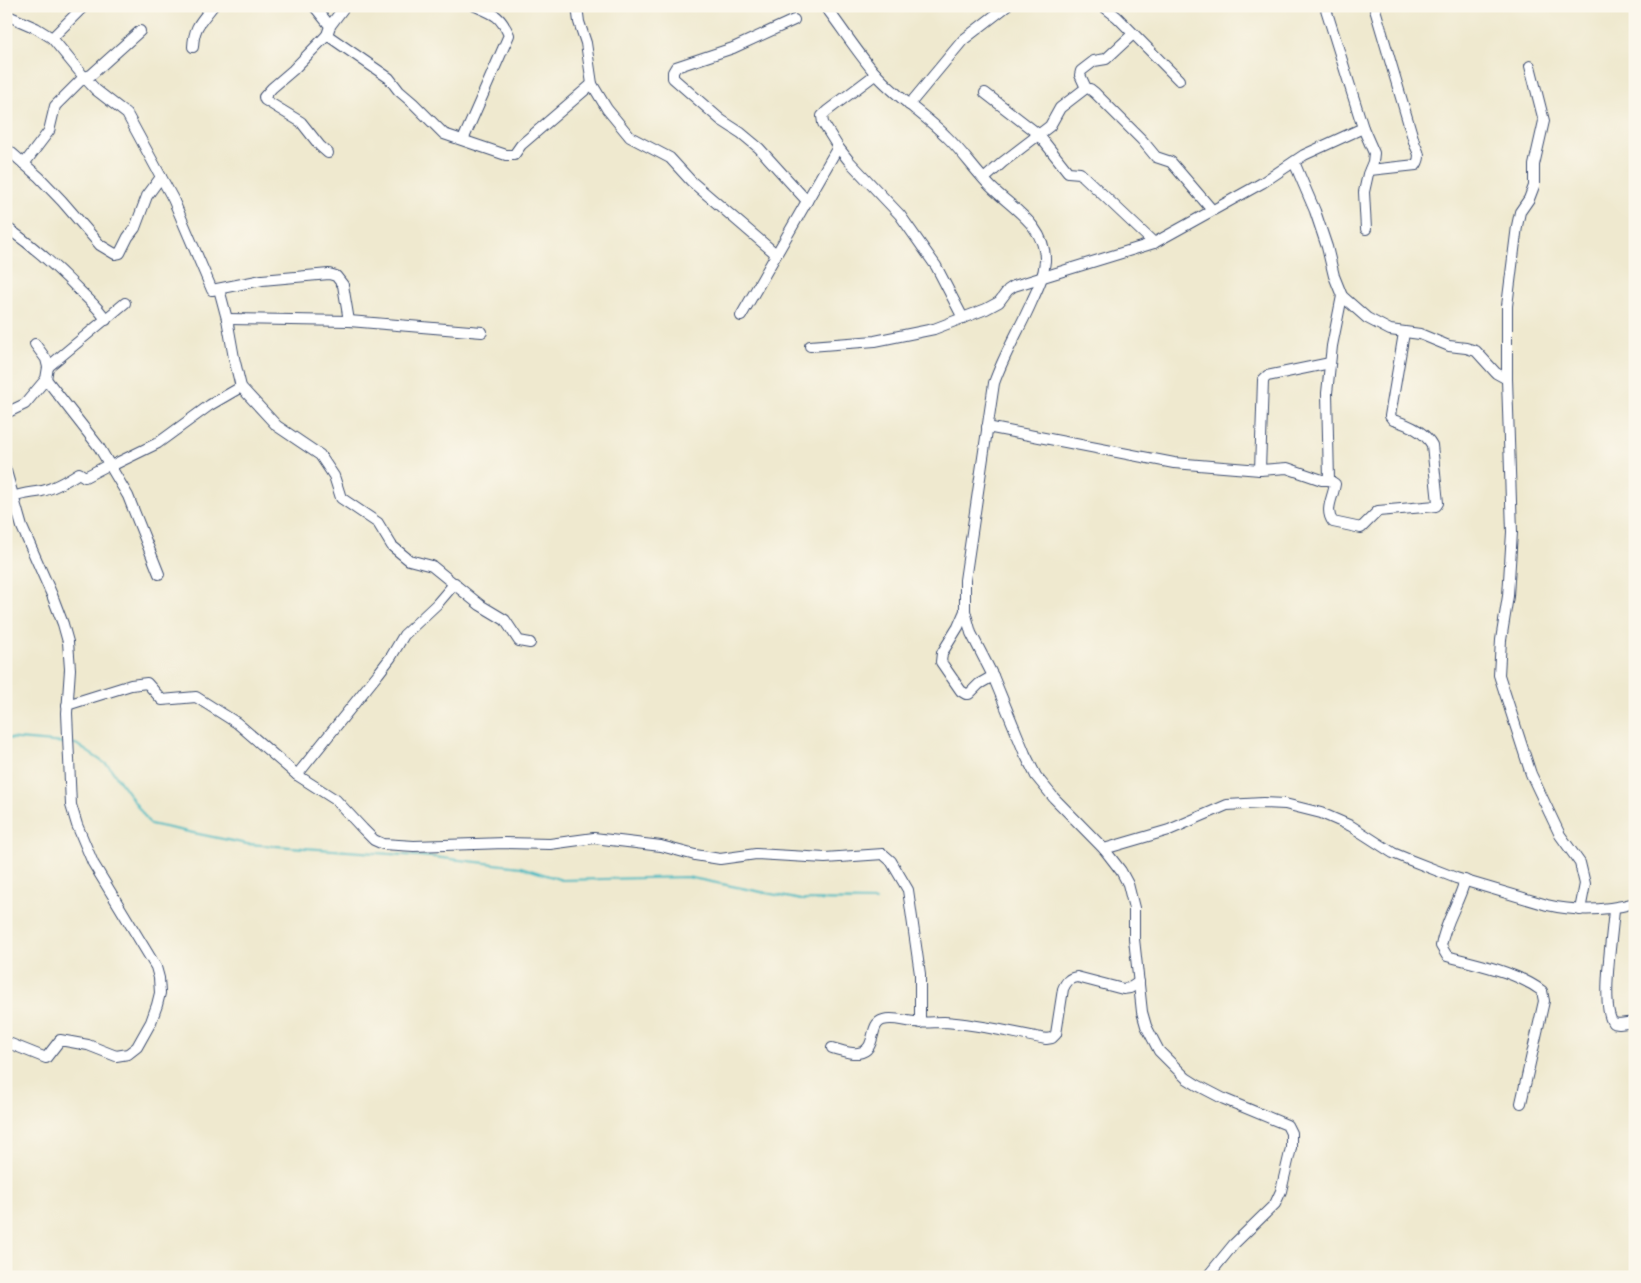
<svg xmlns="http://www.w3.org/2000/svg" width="1641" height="1283" font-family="Vollkorn,serif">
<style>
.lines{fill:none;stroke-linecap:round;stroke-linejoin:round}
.stream{stroke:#4ab9c2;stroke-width:2}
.minor-casing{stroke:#3b4b6f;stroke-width:12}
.minor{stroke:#fff;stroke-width:10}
</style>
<rect width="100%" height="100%" fill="#fbf7ec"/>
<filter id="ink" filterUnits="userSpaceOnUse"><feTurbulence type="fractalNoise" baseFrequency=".02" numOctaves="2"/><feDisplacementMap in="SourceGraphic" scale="10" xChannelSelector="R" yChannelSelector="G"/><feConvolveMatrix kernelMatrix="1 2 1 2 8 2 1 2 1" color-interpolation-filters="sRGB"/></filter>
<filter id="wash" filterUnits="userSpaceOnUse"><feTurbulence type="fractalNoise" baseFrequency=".0096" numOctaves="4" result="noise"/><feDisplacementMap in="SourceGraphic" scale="20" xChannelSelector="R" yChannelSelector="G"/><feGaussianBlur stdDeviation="1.12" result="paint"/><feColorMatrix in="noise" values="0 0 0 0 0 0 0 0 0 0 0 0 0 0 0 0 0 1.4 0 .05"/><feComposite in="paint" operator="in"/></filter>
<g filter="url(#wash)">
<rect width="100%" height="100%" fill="#efe9cf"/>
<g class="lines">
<g class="stream">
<path d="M6,738L65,743"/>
<path d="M72,744H76L109,766L150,824L247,844L433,857L521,867L562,880L687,877L801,900L876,901"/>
</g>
</g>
</g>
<g filter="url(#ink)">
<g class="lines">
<g class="minor-casing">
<g id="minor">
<path d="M314,6L330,26L327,35L389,78L399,91L413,103L444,134L506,155H514L521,145L592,84"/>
<path d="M577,6L579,22L586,43L592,84L607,109L630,137L670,158L691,181L776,254"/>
<path d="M825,6C842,28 857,52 875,73C896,97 924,114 946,136C963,152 975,171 991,187C1013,209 1046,226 1045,261C1044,276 1038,288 1032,301C1020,329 1004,354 994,383L965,580V611L971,633L993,676L1025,754L1036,776L1054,798L1104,849L1121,871L1128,884L1134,908V939L1142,1012L1146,1026L1159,1051L1186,1078L1197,1085L1224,1099L1287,1125L1291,1133V1148L1281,1191L1275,1204L1234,1244L1207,1277"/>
<path d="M1103,6L1117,17L1179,80"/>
<path d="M1325,6L1363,128L1374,153L1373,162L1368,174L1364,192L1366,229"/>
<path d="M6,15L36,28L52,38L84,77L96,90L127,114L173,199L212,290L262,280L329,274L336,276L343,285L349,321"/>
<path d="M794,20L733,48L676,67L673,72V78L721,120L741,133L759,148L807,201"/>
<path d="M330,26L345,6"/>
<path d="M327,35L293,70L272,88L264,97L265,100L301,122L320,146L328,153"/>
<path d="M52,38L84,6"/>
<path d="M193,47C194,26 201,22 213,6"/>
<path d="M1530,66L1544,121L1534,165V186L1529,199L1520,212L1517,226L1507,306V379L1512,532L1508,596L1501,640L1499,675L1531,774L1560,835L1580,863L1585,884L1580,910"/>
<path d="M876,74L827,111L822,116L823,123L838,147L849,161L900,215L936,266L963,318"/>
<path d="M1086,88L1080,75L1081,71L1094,61L1106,59L1133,34"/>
<path d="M985,93L1038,134L1068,172L1080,173L1154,243"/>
<path d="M909,105L963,40L1007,6"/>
<path d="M463,140L509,35C500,15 494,14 475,6"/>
<path d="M6,148L39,177L62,201L100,245L115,254L120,253L128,237L135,228L147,196L161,177"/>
<path d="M1294,162L1315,211L1327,247L1334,276L1342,296L1367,318L1390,330L1420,334L1449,346L1466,348L1476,351L1496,373L1507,379"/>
<path d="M24,164L49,131L55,106L84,77L91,75L140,31"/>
<path d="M1370,170L1416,165C1421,157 1419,153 1415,145L1374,6"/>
<path d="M984,179L1003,162L1050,126L1060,108L1086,88L1090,89L1095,93L1142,140L1156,157L1171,162L1212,210"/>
<path d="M6,227C33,246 57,267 80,291C89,300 99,308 106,320"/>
<path d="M219,289L227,319L234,358L241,387L277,426L320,455L334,476L341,498L378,523L392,546L409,560L432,566L480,605L505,620L519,641L530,643"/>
<path d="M741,316L838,147"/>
<path d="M227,319L349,321L482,332"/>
<path d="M810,346L875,341L934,329L986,309L999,302L1008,290L1014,286L1154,243L1262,183L1304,155L1363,128"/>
<path d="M48,367L125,303"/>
<path d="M46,379L99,447L128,496L159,574"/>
<path d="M6,413L25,404L46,379L48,367L46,359L35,344"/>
<path d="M987,427L1174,463L1260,470L1287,468L1322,480H1329L1335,484C1333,498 1324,510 1333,522L1361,528L1378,511L1436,506L1438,503L1432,445C1425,432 1407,424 1393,420L1390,416L1404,333"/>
<path d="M111,466L158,443L210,405L241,387"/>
<path d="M1260,470L1263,380L1267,376L1330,363"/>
<path d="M6,471L22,527L52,595L63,624L68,642L70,669L67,713L71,805L77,825L93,863L156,967L159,978L160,993L157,1005L151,1022L137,1047L128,1054L116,1056L88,1045L60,1040L46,1058L6,1042"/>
<path d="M1329,480L1327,393L1332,346L1342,296"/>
<path d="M13,497C23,493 32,493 42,491C55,488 68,480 79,473L85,477L110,464"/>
<path d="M965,611L958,627L942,653L941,662L961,691L966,694H969L979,684L993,676"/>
<path d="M67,705L131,685L147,683L162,700L196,697L237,723L297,775L336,800L363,829L374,840L383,844L414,846L505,843L550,844L594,838L661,846L695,855L720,859L756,854L825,858L883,854L891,861L908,890L920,974V1023"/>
<path d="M297,775L378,674L391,657L404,635L437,604L455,583"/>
<path d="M1104,849L1169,830L1227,805L1263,803L1285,804L1321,813L1351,826L1393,853L1410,860L1456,878L1547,905C1577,912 1605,911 1635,903"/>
<path d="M1465,880C1459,903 1445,922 1441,946L1447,956C1479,965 1515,971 1542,991L1544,1001L1521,1103"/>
<path d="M1614,908C1613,933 1600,1005 1613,1023L1619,1024L1635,1022"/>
<path d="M832,1048C840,1050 850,1054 858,1053C878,1051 868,1024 883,1020C893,1017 904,1021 914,1022C924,1023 934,1022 944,1022C979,1024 1013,1033 1046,1039L1052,1038L1056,1034L1063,989C1066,982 1069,978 1077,977L1123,989L1130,988L1139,982"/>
</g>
</g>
<use href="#minor" class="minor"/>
</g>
</g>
<rect width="1641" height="1283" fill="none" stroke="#fbf7ec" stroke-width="25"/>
</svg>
